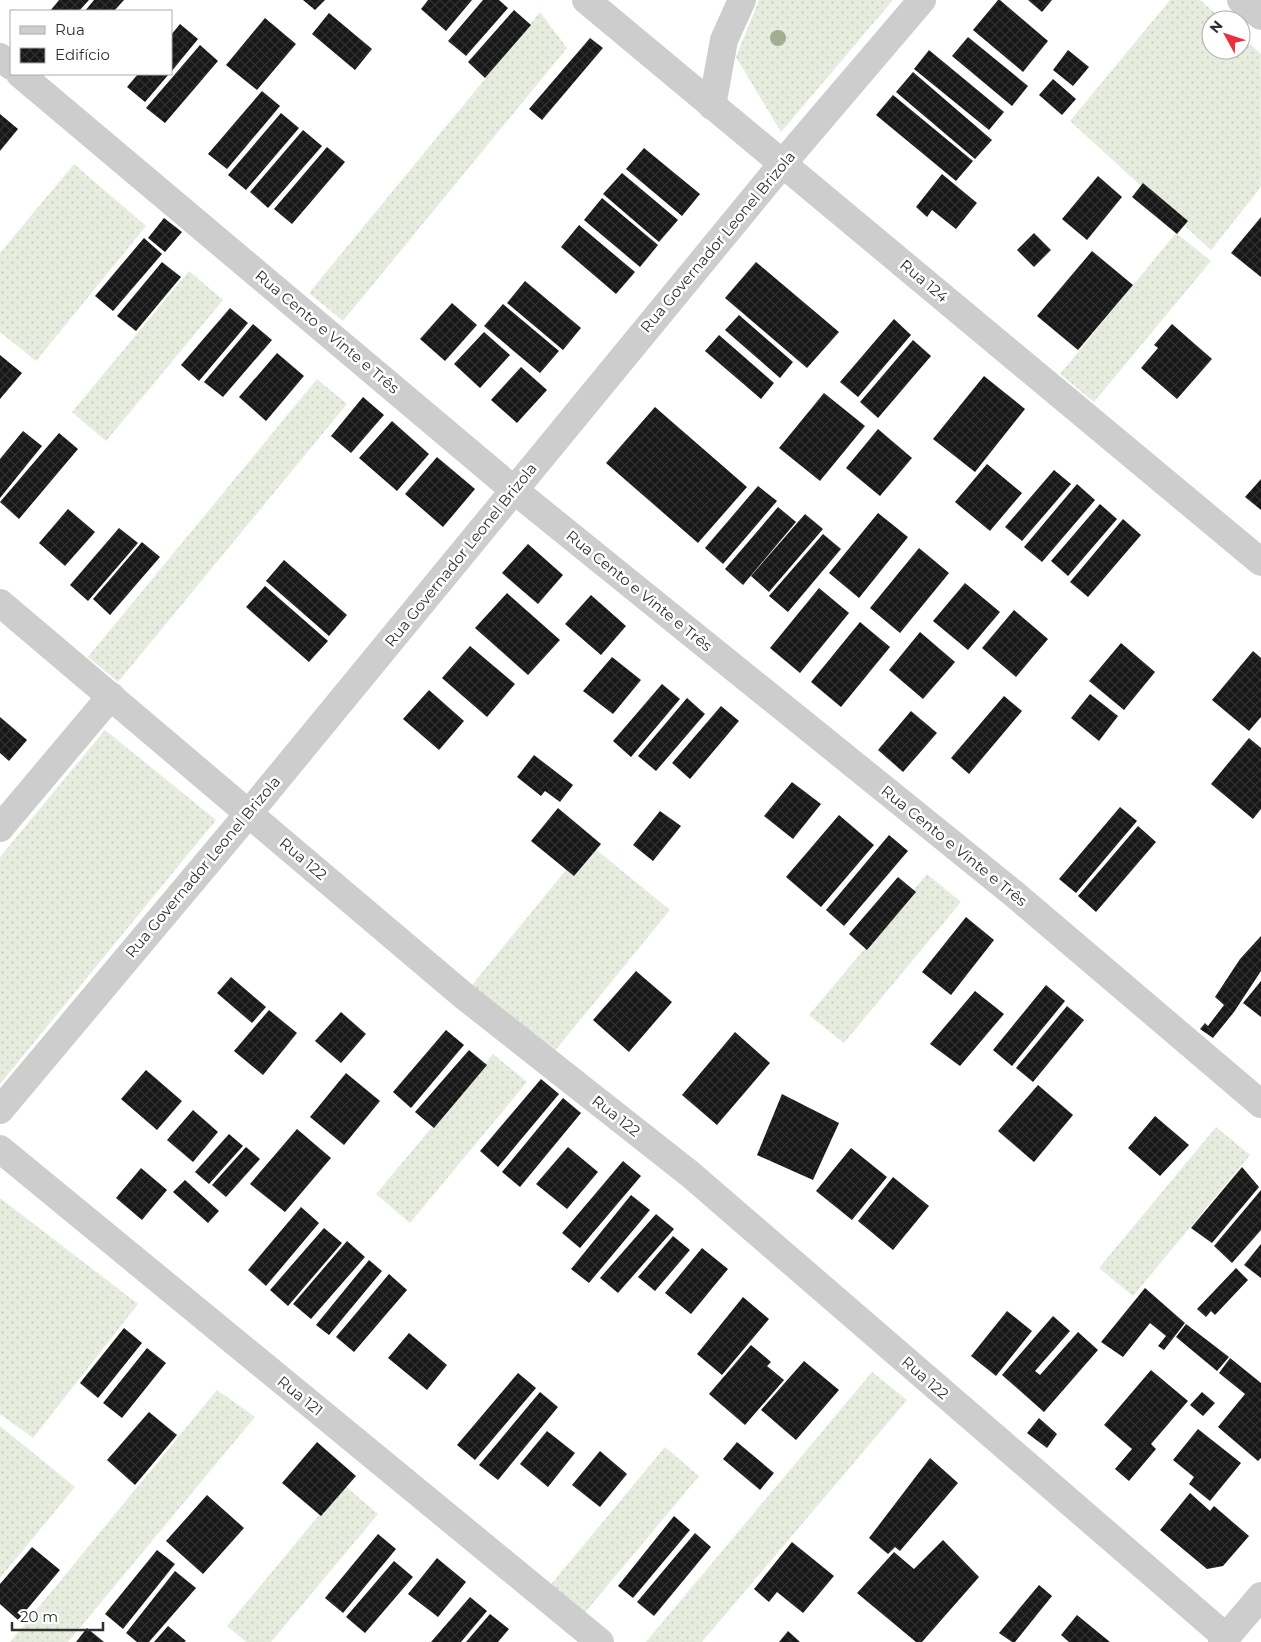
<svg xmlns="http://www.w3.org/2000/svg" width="1261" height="1642" font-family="Montserrat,sans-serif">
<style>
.grass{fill:url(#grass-dots)}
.building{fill:url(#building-cross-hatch)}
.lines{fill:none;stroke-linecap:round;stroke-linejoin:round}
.minor{stroke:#cdcdcd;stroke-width:28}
.tree{fill:#a0af93}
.labels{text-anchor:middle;stroke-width:5;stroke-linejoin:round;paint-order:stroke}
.street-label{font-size:15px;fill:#303030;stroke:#fff}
</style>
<defs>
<pattern id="grass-dots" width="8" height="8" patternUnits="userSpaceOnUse" patternTransform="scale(1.25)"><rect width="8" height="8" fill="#e6edde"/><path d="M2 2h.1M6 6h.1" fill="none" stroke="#c6ccbf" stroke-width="1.8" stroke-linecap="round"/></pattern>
<pattern id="building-cross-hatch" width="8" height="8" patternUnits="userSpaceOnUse" patternTransform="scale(1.25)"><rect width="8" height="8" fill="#171717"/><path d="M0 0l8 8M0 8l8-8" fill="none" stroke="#303030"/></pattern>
</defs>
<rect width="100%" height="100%" fill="#fff"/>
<g class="grass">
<path d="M759,0H893L781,132L736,57Z"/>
<path d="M1170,0H1200L1223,20H1211V50H1241V36L1261,54V187L1211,250L1070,121Z"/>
<path d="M540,12L567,48L343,321L309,293Z"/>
<path d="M74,164L146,226L36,361L0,332V253Z"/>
<path d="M1176,233L1211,261L1094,402L1060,374Z"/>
<path d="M189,271L223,300L106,441L72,412Z"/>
<path d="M317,379L347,404L118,682L88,657Z"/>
<path d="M105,730L216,820L0,1084V857Z"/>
<path d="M588,843L670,910L554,1052L472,985Z"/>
<path d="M927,874L961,902L844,1043L809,1015Z"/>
<path d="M493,1054L527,1082L410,1223L376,1194Z"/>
<path d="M1216,1127L1250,1155L1133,1296L1099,1268Z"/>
<path d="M0,1198L138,1304L33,1438L0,1414Z"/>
<path d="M872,1372L907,1400L702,1642H646Z"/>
<path d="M217,1390L255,1417L68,1642H10Z"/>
<path d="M0,1426L75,1487L0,1578Z"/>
<path d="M665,1447L699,1476L582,1616L548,1588Z"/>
<path d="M344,1485L378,1514L271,1642H246L227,1626Z"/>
</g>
<g class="building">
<path d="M59,0H89L79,11H50Z"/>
<path d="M94,0H124L114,11H85Z"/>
<path d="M303,0H325L315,10Z"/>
<path d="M428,0H472L446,31L421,9Z"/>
<path d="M483,0H499L508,8L466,56L448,41Z"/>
<path d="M998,0H1000L1048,41L1023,72L973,30Z"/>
<path d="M1028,0H1052L1042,12Z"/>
<path d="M514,10L531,25L485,78L468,62Z"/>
<path d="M329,13L372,49L355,70L312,34Z"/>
<path d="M265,18L296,44L257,90L226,65Z"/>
<path d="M180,24L198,39L171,72V35Z"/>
<path d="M968,37L1028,86L1012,106L952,56Z"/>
<path d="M590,38L603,48L542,120L529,109Z"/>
<path d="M200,45L218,61L165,123L146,108Z"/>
<path d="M929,50L1004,112L989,130L914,69Z"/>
<path d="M1068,50L1089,67L1073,86L1053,70Z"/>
<path d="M913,72L992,140L975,159L896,92Z"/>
<path d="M138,74H169L145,102L127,87Z"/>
<path d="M1053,79L1076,99L1062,115L1039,95Z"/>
<path d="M262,91L280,106L227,169L208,154Z"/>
<path d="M893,95L973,161L956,181L876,115Z"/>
<path d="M281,113L299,128L246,190L228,175Z"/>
<path d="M0,114L18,129L0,151Z"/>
<path d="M303,130L322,146L268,208L250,192Z"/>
<path d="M327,147L345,162L292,224L274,209Z"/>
<path d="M644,148L700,194L682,216L626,169Z"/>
<path d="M622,173L678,220L659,242L603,194Z"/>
<path d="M942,174L977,203L956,229L932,210L927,217L916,207Z"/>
<path d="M1098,176L1122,197L1087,240L1062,219Z"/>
<path d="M1143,183L1188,221L1177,234L1132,197Z"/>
<path d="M602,198L658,245L640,267L584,220Z"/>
<path d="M1261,217V277L1231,253Z"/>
<path d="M164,218L182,232L165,252L148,238Z"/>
<path d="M579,225L635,272L616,294L561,247Z"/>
<path d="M1034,233L1051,250L1034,267L1017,250Z"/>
<path d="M144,238L162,254L113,311L95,296Z"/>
<path d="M1092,251L1133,285L1078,350L1037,316Z"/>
<path d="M162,262L181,277L136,331L117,316Z"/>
<path d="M756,262L839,332L807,368L725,298Z"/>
<path d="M525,281L581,328L563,350L507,303Z"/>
<path d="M452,303L477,325L445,361L420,339Z"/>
<path d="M503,304L559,351L540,373L484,326Z"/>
<path d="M230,308L248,323L199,381L181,365Z"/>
<path d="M739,315L793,362L780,378L725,330Z"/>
<path d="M894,319L911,335L858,397L840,382Z"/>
<path d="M253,324L272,340L223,397L204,382Z"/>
<path d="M1172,324L1212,359L1177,399L1141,368L1158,348L1154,345Z"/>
<path d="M484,332L510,355L480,388L454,364Z"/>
<path d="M719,335L774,383L761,399L705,351Z"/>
<path d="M913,340L931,356L878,418L860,402Z"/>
<path d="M277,353L304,376L266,421L239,397Z"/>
<path d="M0,355L22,373L0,399Z"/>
<path d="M521,367L547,390L517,423L491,400Z"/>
<path d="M984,376L1025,409L975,472L933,439Z"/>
<path d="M824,393L865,426L820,481L779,448Z"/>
<path d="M363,397L384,415L351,453L331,436Z"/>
<path d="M655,407L747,487L698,543L606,463Z"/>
<path d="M392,421L429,454L397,491L359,458Z"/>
<path d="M878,429L912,458L880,496L846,468Z"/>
<path d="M23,431L42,446L0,498V459Z"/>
<path d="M59,433L78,449L19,519L0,502Z"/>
<path d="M437,457L475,489L443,527L405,494Z"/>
<path d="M987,464L1022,493L990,531L955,502Z"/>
<path d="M1054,470L1071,484L1022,541L1005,527Z"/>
<path d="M1261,479V510L1245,497Z"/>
<path d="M1077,484L1095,500L1042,562L1024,547Z"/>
<path d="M758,486L777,501L723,564L705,548Z"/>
<path d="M1100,504L1117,519L1068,576L1051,561Z"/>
<path d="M778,507L796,522L743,585L725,569Z"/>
<path d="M68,509L95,532L65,566L39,543Z"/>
<path d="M878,513L908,537L859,598L829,573Z"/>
<path d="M805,514L823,529L769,592L751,576Z"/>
<path d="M1123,519L1141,535L1088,597L1070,582Z"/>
<path d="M119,528L138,543L88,601L70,585Z"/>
<path d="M823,534L841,549L788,612L769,596Z"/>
<path d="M142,542L160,557L110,615L93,599Z"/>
<path d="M528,544L563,575L538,604L502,573Z"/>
<path d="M919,548L949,573L900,633L870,608Z"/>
<path d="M284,560L347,615L329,636L266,581Z"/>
<path d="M965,583L1000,612L968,650L933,621Z"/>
<path d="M265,586L328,641L309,662L246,607Z"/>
<path d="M819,588L849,613L800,673L770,648Z"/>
<path d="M507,593L560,640L528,675L475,628Z"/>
<path d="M591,595L626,626L601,655L565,624Z"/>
<path d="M1014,610L1048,639L1016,677L982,648Z"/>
<path d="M860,622L890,647L841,707L811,682Z"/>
<path d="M920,632L955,662L923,699L889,670Z"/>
<path d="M1121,643L1155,672L1124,710L1089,681Z"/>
<path d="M470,646L515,684L487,717L442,678Z"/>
<path d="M1253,651L1261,658V717L1249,731L1212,700Z"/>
<path d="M612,657L641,680L613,714L583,691Z"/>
<path d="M662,684L680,699L631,757L613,741Z"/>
<path d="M429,690L464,721L439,750L403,719Z"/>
<path d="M1090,694L1118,716L1099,741L1071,718Z"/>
<path d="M1004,696L1022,711L969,774L951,758Z"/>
<path d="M687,698L705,714L656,771L638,756Z"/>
<path d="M721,706L739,721L690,779L672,763Z"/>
<path d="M911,711L937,733L903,772L878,750Z"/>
<path d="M0,717L27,740L9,761L0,753Z"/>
<path d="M1249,738L1261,748V809L1253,819L1211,784Z"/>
<path d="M534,755L573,785L560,802L545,791L541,796L517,777Z"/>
<path d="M792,782L821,804L793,839L764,816Z"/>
<path d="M1120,807L1137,821L1076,893L1059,879Z"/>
<path d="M558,808L601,844L574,876L531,841Z"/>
<path d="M660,811L681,826L653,861L633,845Z"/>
<path d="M839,815L874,845L821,907L786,877Z"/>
<path d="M1138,826L1156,842L1096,912L1078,896Z"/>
<path d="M889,835L908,851L844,926L826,910Z"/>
<path d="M898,877L916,892L867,950L849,934Z"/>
<path d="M966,917L994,940L951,995L922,972Z"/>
<path d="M1261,936V971L1234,1012L1213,1038L1200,1029L1205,1023L1208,1026L1224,1005L1215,997L1240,959Z"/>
<path d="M636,971L672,1002L629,1052L593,1020Z"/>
<path d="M231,977L266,1007L252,1023L217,993Z"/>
<path d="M1261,981V1017L1243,1003Z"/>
<path d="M1046,985L1065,1001L1012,1066L993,1050Z"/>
<path d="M975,991L1004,1014L960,1066L930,1044Z"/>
<path d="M1067,1006L1084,1020L1033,1082L1016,1068Z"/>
<path d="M269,1010L297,1033L263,1075L234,1051Z"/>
<path d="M341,1012L366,1034L341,1063L315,1041Z"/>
<path d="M446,1030L464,1045L411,1108L393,1092Z"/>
<path d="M735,1032L770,1063L717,1125L682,1095Z"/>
<path d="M469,1050L487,1065L434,1128L415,1112Z"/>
<path d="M146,1070L182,1101L157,1130L121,1099Z"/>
<path d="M346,1073L380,1101L344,1145L310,1117Z"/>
<path d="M541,1079L559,1094L498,1167L480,1151Z"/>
<path d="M1038,1085L1073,1115L1034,1162L998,1131Z"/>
<path d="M782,1094L839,1123L813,1180L757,1155Z"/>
<path d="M563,1098L581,1113L520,1187L502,1172Z"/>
<path d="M193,1110L218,1132L193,1162L167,1140Z"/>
<path d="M1155,1116L1189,1145L1160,1176L1128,1148Z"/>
<path d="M297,1129L331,1158L285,1212L250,1184Z"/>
<path d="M229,1134L243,1146L209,1184L195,1172Z"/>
<path d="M246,1147L260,1159L226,1197L212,1185Z"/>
<path d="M568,1147L598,1172L567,1209L536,1184Z"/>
<path d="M851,1148L887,1177L852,1220L816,1191Z"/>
<path d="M623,1161L641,1176L580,1248L562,1233Z"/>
<path d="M1242,1167L1259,1187L1212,1243L1191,1228Z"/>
<path d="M141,1168L167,1190L142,1220L116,1198Z"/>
<path d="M893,1177L929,1206L893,1250L858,1221Z"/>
<path d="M185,1180L219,1211L208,1223L173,1192Z"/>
<path d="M1261,1190V1230L1232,1263L1214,1246Z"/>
<path d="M631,1195L650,1210L589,1283L571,1269Z"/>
<path d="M301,1207L319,1223L266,1286L248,1270Z"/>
<path d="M656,1214L674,1229L618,1293L600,1278Z"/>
<path d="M324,1228L342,1243L288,1306L270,1290Z"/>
<path d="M673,1236L690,1250L655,1291L638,1277Z"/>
<path d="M347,1241L365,1257L311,1319L293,1304Z"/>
<path d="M1261,1244V1278L1244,1265Z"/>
<path d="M702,1248L728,1269L691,1314L665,1293Z"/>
<path d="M369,1260L382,1271L329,1335L316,1325Z"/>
<path d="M1236,1268L1248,1280L1215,1315L1211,1311L1206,1317L1197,1309Z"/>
<path d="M389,1274L407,1290L354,1352L336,1337Z"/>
<path d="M1145,1288L1185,1323L1164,1350L1158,1346L1166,1336L1150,1323L1123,1357L1101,1342Z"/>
<path d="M743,1297L769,1319L722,1375L697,1354Z"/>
<path d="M1007,1311L1032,1331L996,1376L971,1356Z"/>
<path d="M1053,1316L1070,1331L1035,1371L1040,1375L1078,1332L1098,1350L1044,1412L1002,1375Z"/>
<path d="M1186,1324L1229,1357L1217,1371L1176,1337Z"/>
<path d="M124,1328L142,1343L98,1398L80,1383Z"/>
<path d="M409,1333L447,1365L427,1390L388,1358Z"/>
<path d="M751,1345L771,1362L767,1366L784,1380L745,1425L709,1394Z"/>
<path d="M147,1348L166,1363L122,1418L103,1403Z"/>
<path d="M1230,1358L1261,1383V1458L1258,1461L1218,1427L1245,1394L1219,1373Z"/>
<path d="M804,1361L839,1390L796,1440L761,1410Z"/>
<path d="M1151,1370L1188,1401L1151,1444L1156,1449L1129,1481L1115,1469L1132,1449L1104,1425Z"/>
<path d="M518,1373L536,1388L475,1460L457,1445Z"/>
<path d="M540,1392L558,1407L498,1480L479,1465Z"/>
<path d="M1202,1392L1215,1403L1203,1416L1190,1405Z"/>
<path d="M149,1412L177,1435L135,1485L107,1460Z"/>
<path d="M1039,1418L1057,1434L1047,1448L1027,1433Z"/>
<path d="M1198,1429L1241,1463L1210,1501L1189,1484L1194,1477L1173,1460Z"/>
<path d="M547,1431L575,1453L548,1487L520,1464Z"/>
<path d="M317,1442L356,1476L321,1516L282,1483Z"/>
<path d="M737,1442L774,1473L760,1490L723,1459Z"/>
<path d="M600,1451L627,1474L600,1507L572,1485Z"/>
<path d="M930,1458L958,1483L900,1551L895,1547L888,1554L869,1538Z"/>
<path d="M1190,1493L1210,1511L1214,1506L1249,1536L1223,1566L1207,1569L1160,1530Z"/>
<path d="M207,1495L244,1528L203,1574L166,1541Z"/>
<path d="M674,1516L690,1530L633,1598L618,1586Z"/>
<path d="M695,1533L711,1547L654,1616L637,1602Z"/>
<path d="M378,1534L396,1549L343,1613L325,1598Z"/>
<path d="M943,1540L979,1577L922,1642H916L857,1593L894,1552L914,1569Z"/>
<path d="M792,1542L834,1576L803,1613L777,1592L769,1602L754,1589Z"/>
<path d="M32,1547L60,1570L18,1620L0,1604V1584Z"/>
<path d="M157,1550L175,1564L123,1629L105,1614Z"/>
<path d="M437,1558L466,1582L438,1617L408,1594Z"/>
<path d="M394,1561L413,1577L365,1633L346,1617Z"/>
<path d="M175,1571L196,1588L149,1642H137L126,1633Z"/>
<path d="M1039,1585L1052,1596L1015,1642H1012L999,1633Z"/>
<path d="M470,1597L487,1611L461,1642H431Z"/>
<path d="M490,1614L509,1629L498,1642H466Z"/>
<path d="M1077,1615L1110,1642H1069L1061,1635Z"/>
<path d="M168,1626L186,1641L184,1642H154Z"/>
<path d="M87,1628L104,1642H76Z"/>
<path d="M788,1631L800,1642H779Z"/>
</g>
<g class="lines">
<g class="minor">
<path d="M586,0L1261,562"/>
<path d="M1241,0L1261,16"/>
<path d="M0,57L11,66"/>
<path d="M20,74L514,490L1013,893L1261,1104"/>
<path d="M712,106L724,40L742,0"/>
<path d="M0,603L464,996L690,1174L1226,1637"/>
<path d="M0,828L111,696"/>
<path d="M0,1110L249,813L783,163L922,0"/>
<path d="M0,1149L600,1642"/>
<path d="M1222,1642L1261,1596"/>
</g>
</g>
<circle class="tree" cx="778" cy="38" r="8"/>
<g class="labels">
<g class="street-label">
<text transform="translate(718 242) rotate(-50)" y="5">Rua Governador Leonel Brizola</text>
<text transform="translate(924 281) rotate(40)" y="5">Rua 124</text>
<text transform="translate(327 332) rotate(40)" y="5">Rua Cento e Vinte e Três</text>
<text transform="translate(461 555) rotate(-51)" y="5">Rua Governador Leonel Brizola</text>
<text transform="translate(639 591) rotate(39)" y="5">Rua Cento e Vinte e Três</text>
<text transform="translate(954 846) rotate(39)" y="5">Rua Cento e Vinte e Três</text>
<text transform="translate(303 859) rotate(40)" y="5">Rua 122</text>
<text transform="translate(203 867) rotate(-50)" y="5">Rua Governador Leonel Brizola</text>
<text transform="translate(616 1116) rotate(38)" y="5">Rua 122</text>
<text transform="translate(925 1378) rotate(41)" y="5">Rua 122</text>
<text transform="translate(300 1396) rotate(39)" y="5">Rua 121</text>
</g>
</g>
<rect x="10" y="10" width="162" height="65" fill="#ffffff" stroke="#acacac"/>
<rect x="20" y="26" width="25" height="8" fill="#cdcdcd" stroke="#acacac"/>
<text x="55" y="35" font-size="15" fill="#303030">Rua</text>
<rect x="20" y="48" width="25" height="15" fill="url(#building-cross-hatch)" stroke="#acacac"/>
<text x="55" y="60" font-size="15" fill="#303030">Edifício</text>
<g transform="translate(1226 35) rotate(310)"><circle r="24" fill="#ffffff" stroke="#acacac"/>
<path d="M0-4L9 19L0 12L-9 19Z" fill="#eb2e3d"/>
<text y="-8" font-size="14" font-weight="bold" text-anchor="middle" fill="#303030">N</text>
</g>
<path d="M12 1622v8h91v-8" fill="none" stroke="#303030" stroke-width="2.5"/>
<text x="20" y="1622" font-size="15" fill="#303030" stroke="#ffffff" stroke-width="4" paint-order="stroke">20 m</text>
</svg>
